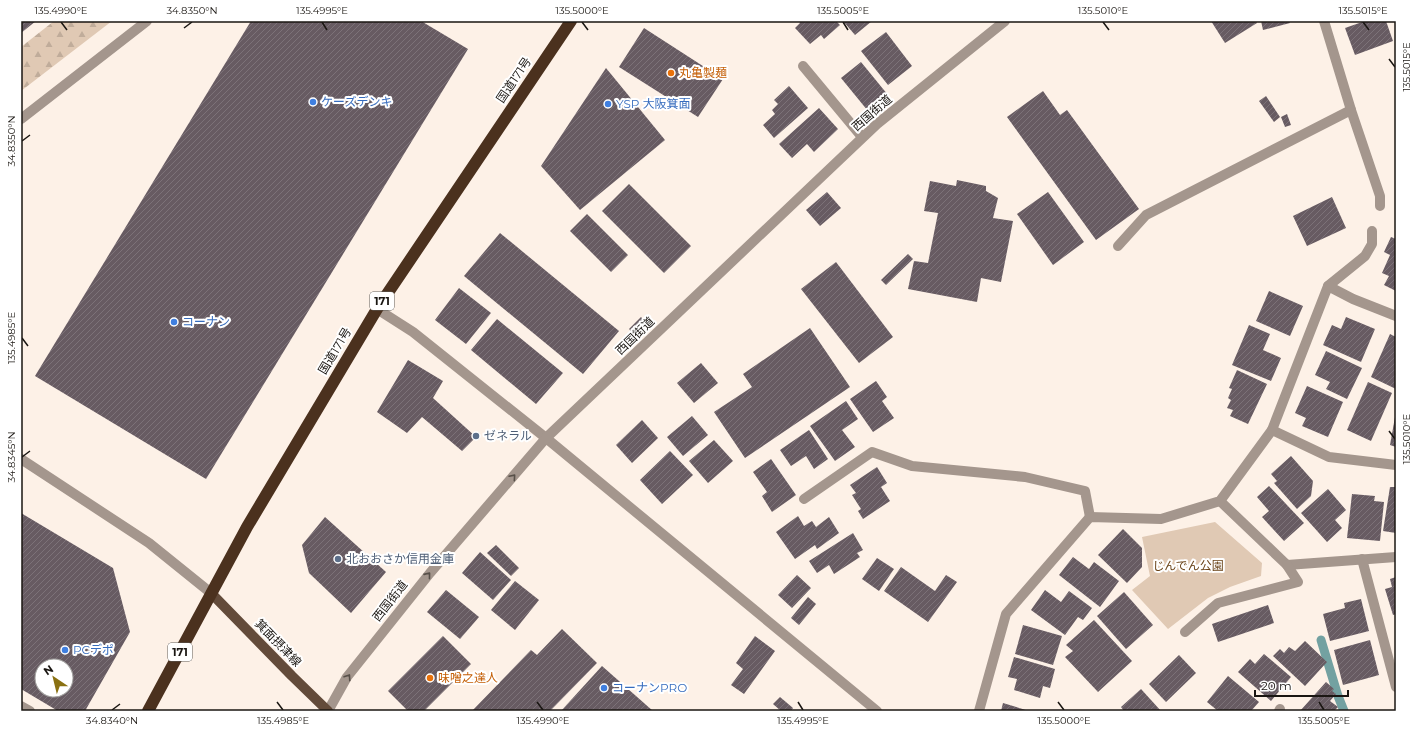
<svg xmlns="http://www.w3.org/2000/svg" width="1417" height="732" font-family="Montserrat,'Noto Sans JP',sans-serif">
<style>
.green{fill:#e0c9b4}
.forest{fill:url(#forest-firs)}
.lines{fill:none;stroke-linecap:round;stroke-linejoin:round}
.stream{stroke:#73a1a1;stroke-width:9}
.building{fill:url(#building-hatch);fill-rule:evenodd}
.minor{stroke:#a4968d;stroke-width:10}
.major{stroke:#634b3a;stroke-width:10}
.highway{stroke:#4b311e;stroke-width:12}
.oneway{stroke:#585049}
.ticks{fill:none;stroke:#1a1612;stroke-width:1.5}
.food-dot{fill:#e8710a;stroke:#fff;stroke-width:1.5}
.shop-dot{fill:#3f7fe0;stroke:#fff;stroke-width:1.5}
.service-dot{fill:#5c6f8a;stroke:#fff;stroke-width:1.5}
.labels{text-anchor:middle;stroke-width:4;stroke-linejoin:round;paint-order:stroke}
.shield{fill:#fff;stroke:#5f5c59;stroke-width:1}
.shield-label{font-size:11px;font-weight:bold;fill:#1a1612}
.food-label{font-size:12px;fill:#c56008;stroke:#fff;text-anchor:start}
.street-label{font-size:12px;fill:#1a1612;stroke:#fff}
.shop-label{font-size:12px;fill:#366cbe;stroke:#fff;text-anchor:start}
.service-label{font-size:12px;fill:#4e5e75;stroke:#fff;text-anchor:start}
.park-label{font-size:12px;fill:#6a4318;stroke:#fff}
.neatline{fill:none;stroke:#1a1612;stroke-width:1.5}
.ticks-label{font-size:10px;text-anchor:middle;fill:#1a1612}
</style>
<defs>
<pattern id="forest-firs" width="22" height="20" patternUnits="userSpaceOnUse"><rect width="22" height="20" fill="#e0c9b4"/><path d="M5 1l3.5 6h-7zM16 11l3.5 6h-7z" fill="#c0ac9a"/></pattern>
<pattern id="building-hatch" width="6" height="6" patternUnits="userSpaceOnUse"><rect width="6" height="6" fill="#675b62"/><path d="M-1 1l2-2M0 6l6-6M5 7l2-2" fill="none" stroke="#7c7278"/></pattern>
</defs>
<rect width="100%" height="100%" fill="#fdf1e7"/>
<path class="green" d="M1215,522L1262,563L1261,576L1230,587L1208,598L1168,629L1132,590L1150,576L1142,537Z"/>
<path class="forest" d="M54,21H112L21,91V47Z"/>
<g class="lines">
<path class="stream" d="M1321,640L1338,696L1344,711"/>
</g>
<g class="building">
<path d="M21,21H36L21,33Z"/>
<path d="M251,21H421L468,49L206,479L35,376Z"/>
<path d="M799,21H836L840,25L824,39L821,35L810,44L795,28L800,23Z"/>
<path d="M843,21H872L855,35Z"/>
<path d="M1211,21H1256L1257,23L1225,43Z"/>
<path d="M1261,21H1289L1290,23L1263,30Z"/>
<path d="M1365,21H1386L1393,41L1355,55L1345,28Z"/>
<path d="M644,28L723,79L698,117L619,67Z"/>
<path d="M886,32L912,66L888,85L861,51Z"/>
<path d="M861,62L888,95L868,111L841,78Z"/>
<path d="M606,68L665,140L580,210L541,166Z"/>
<path d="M789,86L808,108L774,138L763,125L775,114L772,110L778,104L774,100Z"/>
<path d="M1043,91L1060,115L1067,110L1139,209L1096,240L1007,117Z"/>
<path d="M1266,96L1280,117L1274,122L1259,101Z"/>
<path d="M819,108L838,129L814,152L807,144L792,158L779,144Z"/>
<path d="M1287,114L1291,125L1285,127L1281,117Z"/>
<path d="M957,180L986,186V191L998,198L993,218L1013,221L1001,282L981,278L977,302L908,289L914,261L928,263L938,213L924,211L930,181L956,186Z"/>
<path d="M629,184L691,246L664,273L602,211Z"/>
<path d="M827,192L841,208L820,226L806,210Z"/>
<path d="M1048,192L1084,242L1053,265L1017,214Z"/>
<path d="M1332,197L1346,228L1307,246L1293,216Z"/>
<path d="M587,214L628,255L611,272L570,231Z"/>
<path d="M500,233L619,331L583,374L464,276Z"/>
<path d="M1391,237L1396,239V291L1384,285L1389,276L1382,273L1390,255L1384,252Z"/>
<path d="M908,254L913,259L886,285L881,280Z"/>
<path d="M836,262L893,337L859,363L801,289Z"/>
<path d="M459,288L491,313L466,344L435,320Z"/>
<path d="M1269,291L1303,306L1290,336L1256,321Z"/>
<path d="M641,317L648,325L637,337L629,329Z"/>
<path d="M1346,317L1375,329L1361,362L1323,345L1332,325L1341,329Z"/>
<path d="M497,319L563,373L536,404L471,350Z"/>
<path d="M1249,325L1270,334L1263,350L1281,358L1271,381L1232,365Z"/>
<path d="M810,328L850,387L745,458L714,412L752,387L743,374Z"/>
<path d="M1390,334L1396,337V389L1371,377Z"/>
<path d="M1326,351L1362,368L1347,399L1326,389L1330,382L1315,375Z"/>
<path d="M408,360L443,381L433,398L476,437L462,451L422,417L407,433L377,412Z"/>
<path d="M701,363L718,383L694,403L677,383Z"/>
<path d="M1237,370L1267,384L1248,424L1230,416L1233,410L1227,408L1231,400L1228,398L1232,389L1229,388Z"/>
<path d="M876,381L887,397L882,401L894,418L873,432L850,399Z"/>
<path d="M1368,382L1392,393L1371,441L1347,430Z"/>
<path d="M1307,386L1343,402L1328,437L1302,426L1306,418L1295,413Z"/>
<path d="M846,401L858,419L842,430L855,447L835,461L810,426Z"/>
<path d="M692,416L708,435L683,456L667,437Z"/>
<path d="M1395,417H1396V447L1390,445Z"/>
<path d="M642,420L658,438L632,463L616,445Z"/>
<path d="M809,430L828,459L814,469L806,456L791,466L780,450Z"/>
<path d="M714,440L733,461L708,483L689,461Z"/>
<path d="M670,451L693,475L662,504L640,480Z"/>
<path d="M1291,456L1313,481L1311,496L1297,509L1274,483L1277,481L1271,474Z"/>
<path d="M771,459L796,495L772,512L762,496L767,492L753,472Z"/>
<path d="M877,467L887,483L881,487L890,501L863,519L858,511L861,509L852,495L856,493L850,485Z"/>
<path d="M1269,486L1304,523L1284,541L1262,517L1269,511L1257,497Z"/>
<path d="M1390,487H1396V533L1383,531Z"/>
<path d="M1328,489L1346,510L1335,520L1342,528L1327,542L1301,513Z"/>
<path d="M1352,494L1375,496L1374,501L1384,502L1380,541L1347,538Z"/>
<path d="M21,513L113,568L130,632L85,711H58L21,689ZM42,666H66V690H42Z"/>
<path d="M798,516L804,526L812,521L816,527L829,517L839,533L817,549L815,545L795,559L776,532Z"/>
<path d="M325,517L386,572L351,613L309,573L302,545Z"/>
<path d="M1123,529L1142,548V567L1127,583L1098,555Z"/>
<path d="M853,533L863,550L857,553L860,557L834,574L829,565L817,573L809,561Z"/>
<path d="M496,545L519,568L511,576L487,553Z"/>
<path d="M480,552L511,580L493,600L462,573Z"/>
<path d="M1073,557L1089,569L1094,562L1119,581L1100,607L1059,575Z"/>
<path d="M877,558L894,569L879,591L862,579Z"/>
<path d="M901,567L935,591L946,575L957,582L928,622L884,591Z"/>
<path d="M797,575L811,588L792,608L778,595Z"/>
<path d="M1396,577V614L1393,615L1385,589L1392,587L1390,579Z"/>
<path d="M515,581L539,600L515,630L491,610Z"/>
<path d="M446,590L479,617L460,639L427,612Z"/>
<path d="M1045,590L1061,602L1069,591L1092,608L1083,620L1078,617L1065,635L1031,610Z"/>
<path d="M1124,592L1153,625L1126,649L1097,616Z"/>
<path d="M808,597L816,604L799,625L791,618Z"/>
<path d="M1361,599L1369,631L1330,641L1323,614L1345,608L1344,603Z"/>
<path d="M1268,605L1274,623L1218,642L1212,624Z"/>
<path d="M1094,620L1132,661L1098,692L1065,657L1073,651L1066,645Z"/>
<path d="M1023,625L1062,636L1053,665L1015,654Z"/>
<path d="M562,629L597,663L550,711H472L531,650L537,655Z"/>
<path d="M443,636L471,664L424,711H408L388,691Z"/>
<path d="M755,636L775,651L744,694L731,685L743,669L736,663Z"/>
<path d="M1370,640L1379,675L1343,685L1334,650Z"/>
<path d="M1305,641L1327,662L1305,686L1273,656L1280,649L1284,653L1289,647L1295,651Z"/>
<path d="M1264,654L1291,677L1271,701L1238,672L1250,659L1255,664Z"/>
<path d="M1179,655L1196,673L1166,702L1149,684Z"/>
<path d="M1014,657L1055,669L1050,688L1043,686L1040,698L1014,690L1017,679L1008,677Z"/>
<path d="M602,666L653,711H561Z"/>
<path d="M1228,676L1259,702L1251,711H1218L1207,702Z"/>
<path d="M1326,682L1334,689L1332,691L1336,694L1330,701L1338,707L1334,711H1300Z"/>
<path d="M1141,689L1161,711H1124L1121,707Z"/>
<path d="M780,697L793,708L791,711H781L773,704Z"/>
<path d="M1003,703L1029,711H1001Z"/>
</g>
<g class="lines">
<g class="minor">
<path d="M1324,21L1351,110L1380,196V206"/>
<path d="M803,66L862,137"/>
<path d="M21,119L147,21"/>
<path d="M1118,246L1146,215L1351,110"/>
<path d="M1328,286L1365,256L1372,244V231"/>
<path d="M377,309L413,332L546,438L877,711"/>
<path d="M1272,430L1329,457L1396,465"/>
<path d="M21,459L149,543L211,593"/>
<path d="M804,499L872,452L912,466L1025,477L1085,491L1090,517"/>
<path d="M1220,501L1287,565L1396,557"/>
<path d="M1362,559L1396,687"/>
<path d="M1185,632L1218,603L1298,582L1287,565"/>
<path d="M21,706L30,711"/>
<path d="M328,711L347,677L430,573L546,438L877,124L1005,21"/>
<path d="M979,711L1006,614L1090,517L1161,519L1220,501L1272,430L1328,286L1353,299L1396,316"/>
<path d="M1279,711L1280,709"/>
</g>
<path class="major" d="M211,593L292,676L328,711"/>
<path class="highway" d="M148,711L247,527L377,309L571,21"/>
</g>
<defs><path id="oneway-chevron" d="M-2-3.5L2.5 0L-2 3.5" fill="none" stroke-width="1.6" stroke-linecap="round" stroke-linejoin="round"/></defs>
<g class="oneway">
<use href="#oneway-chevron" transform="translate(513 477) rotate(-49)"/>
<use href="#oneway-chevron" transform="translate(428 575) rotate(-51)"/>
<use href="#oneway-chevron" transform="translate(348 677) rotate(-56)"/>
</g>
<path class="ticks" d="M61,22L67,30M322,22L327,30M582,22L588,30M843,22L848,30M1103,22L1109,30M1363,22L1369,30M184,28L192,22M1389,59L1395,67M22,141L30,135M22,338L28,346M1389,431L1395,439M22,457L30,451M277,702L283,710M537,702L543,710M798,702L803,710M1058,702L1064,710M1319,702L1324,710M112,710L120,704"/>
<g class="food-dot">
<circle cx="671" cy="73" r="4"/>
<circle cx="430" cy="678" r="4"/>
</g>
<g class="shop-dot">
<circle cx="313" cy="102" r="4"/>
<circle cx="608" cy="104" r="4"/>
<circle cx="174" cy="322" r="4"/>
<circle cx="65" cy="650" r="4"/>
<circle cx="604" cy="688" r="4"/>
</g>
<g class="service-dot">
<circle cx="476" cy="436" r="4"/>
<circle cx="338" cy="559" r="4"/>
</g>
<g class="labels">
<g class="shield">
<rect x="370" y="292" width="24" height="18" rx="3"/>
<rect x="168" y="643" width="24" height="18" rx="3"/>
</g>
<g class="shield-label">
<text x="382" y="305">171</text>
<text x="180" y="656">171</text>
</g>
<g class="food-label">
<text x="679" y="77">丸亀製麺</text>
<text x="438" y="682">味噌之達人</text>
</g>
<g class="street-label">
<text transform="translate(514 80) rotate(-56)" y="4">国道171号</text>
<text transform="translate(872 113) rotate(-41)" y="4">西国街道</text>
<text transform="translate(635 336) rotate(-44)" y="4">西国街道</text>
<text transform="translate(335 351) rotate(-59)" y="4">国道171号</text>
<text transform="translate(390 601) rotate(-52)" y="4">西国街道</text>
<text transform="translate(278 643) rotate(46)" y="4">箕面摂津線</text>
</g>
<g class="shop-label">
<text x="321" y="106">ケーズデンキ</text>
<text x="616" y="108">YSP 大阪箕面</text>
<text x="182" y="326">コーナン</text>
<text x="73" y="654">PCデポ</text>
<text x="612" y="692">コーナンPRO</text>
</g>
<g class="service-label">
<text x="484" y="440">ゼネラル</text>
<text x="346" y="563">北おおさか信用金庫</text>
</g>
<g class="park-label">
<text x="1188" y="570">じんでん公園</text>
</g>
</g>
<rect width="1417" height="732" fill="none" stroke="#ffffff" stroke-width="44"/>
<g transform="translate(54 678) rotate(325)"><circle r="19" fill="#ffffff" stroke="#a3a2a0"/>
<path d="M0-3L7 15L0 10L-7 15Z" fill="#8a7112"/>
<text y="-6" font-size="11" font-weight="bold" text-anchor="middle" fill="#1a1612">N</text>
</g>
<path d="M1255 690v6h93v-6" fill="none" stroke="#1a1612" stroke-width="2"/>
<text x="1261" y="690" font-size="12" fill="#1a1612" stroke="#ffffff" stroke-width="3" paint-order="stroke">20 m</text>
<rect x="22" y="22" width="1373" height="688" class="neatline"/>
<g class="ticks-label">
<text x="61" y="14">135.4990°E</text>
<text x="192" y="14">34.8350°N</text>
<text x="322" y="14">135.4995°E</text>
<text x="582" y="14">135.5000°E</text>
<text x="843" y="14">135.5005°E</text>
<text x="1103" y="14">135.5010°E</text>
<text x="1363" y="14">135.5015°E</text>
<text transform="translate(1406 67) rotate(-90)" y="4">135.5015°E</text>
<text transform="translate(11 141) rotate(-90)" y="4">34.8350°N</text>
<text transform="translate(11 338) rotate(-90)" y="4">135.4985°E</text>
<text transform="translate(1406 439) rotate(-90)" y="4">135.5010°E</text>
<text transform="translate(11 457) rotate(-90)" y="4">34.8345°N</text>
<text x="112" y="724">34.8340°N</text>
<text x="283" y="724">135.4985°E</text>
<text x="543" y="724">135.4990°E</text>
<text x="803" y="724">135.4995°E</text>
<text x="1064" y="724">135.5000°E</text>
<text x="1324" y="724">135.5005°E</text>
</g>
</svg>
